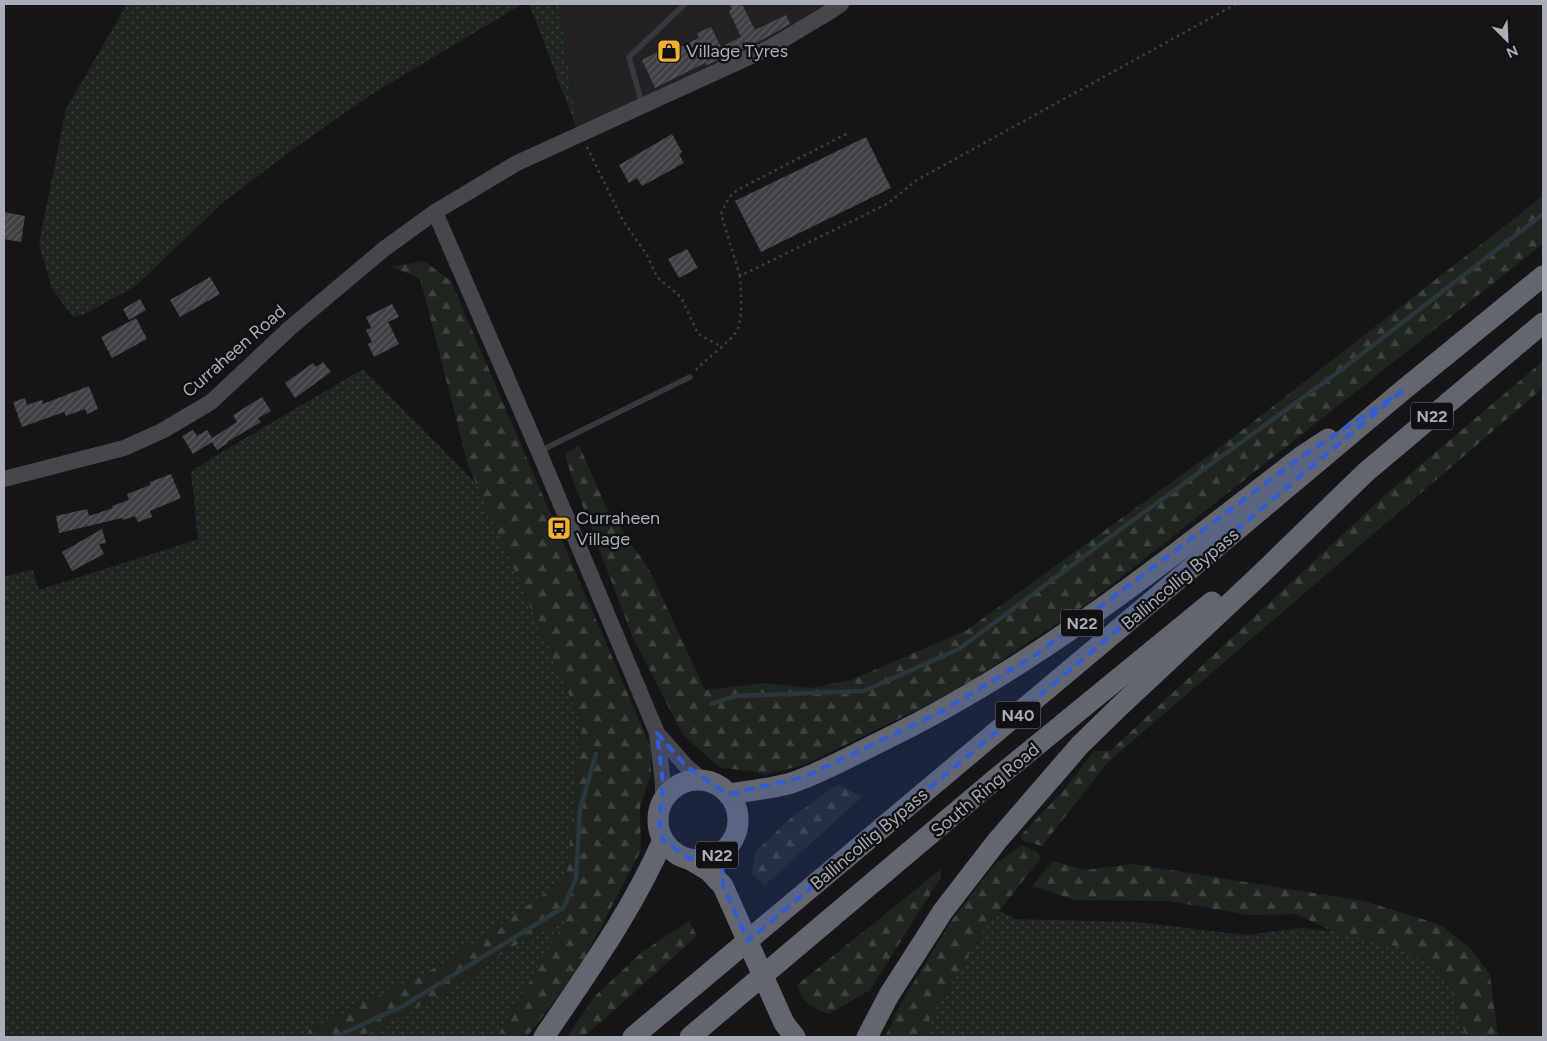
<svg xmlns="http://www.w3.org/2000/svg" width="1547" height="1041" font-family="Figtree,sans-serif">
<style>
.built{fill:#222225}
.grass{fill:url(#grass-dots)}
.forest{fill:url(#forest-firs)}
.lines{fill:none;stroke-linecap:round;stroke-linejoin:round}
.stream{stroke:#2c353c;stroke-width:4.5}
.building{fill:url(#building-hatch)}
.path{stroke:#3d3f44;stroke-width:2.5;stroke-dasharray:2.5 4;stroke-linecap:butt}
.lane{stroke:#37383d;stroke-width:5.5}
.secondary{stroke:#45474d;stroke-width:16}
.highway{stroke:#63666e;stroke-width:21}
.highway-bridge{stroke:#63666e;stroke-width:21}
.marked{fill:#325cd3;fill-opacity:0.2;stroke:#325cd3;stroke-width:4;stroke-dasharray:10 6;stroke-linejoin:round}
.labels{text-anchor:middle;stroke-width:5;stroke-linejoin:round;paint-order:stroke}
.shield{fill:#111113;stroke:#7b7e86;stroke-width:1}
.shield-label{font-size:16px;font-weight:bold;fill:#a8adb8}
.poi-label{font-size:18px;fill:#a8adb8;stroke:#111113;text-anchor:start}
.street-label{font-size:18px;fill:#a8adb8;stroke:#111113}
</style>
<defs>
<pattern id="grass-dots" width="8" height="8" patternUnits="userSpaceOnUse" patternTransform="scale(1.25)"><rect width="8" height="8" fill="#1e261f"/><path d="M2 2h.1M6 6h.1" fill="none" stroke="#3c433d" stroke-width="1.8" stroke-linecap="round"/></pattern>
<pattern id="forest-firs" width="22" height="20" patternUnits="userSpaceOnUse" patternTransform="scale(1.25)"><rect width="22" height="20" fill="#1e261f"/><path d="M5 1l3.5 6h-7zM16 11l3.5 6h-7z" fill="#3c433d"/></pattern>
<pattern id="building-hatch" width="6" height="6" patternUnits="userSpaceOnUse" patternTransform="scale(1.25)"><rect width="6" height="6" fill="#404145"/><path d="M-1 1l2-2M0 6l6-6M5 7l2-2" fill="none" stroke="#595a5e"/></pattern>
</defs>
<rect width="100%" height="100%" fill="#161618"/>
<path class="built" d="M559,4H831L793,29L577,129Z"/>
<g class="grass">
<path d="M127,4H522L372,94L295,148L221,204L137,285L85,314L73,317L52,289L39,244L66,109Z"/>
<path d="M529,4H559L577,129Z"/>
<path d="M363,369L477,484L582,724L566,879L443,965L309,1030L307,1037H4V576L33,570L39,590L198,539L191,472L215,456Z"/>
<path d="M999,911L1017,919L1137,922L1245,935L1301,928L1332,931L1404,948L1447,978L1466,1037H927L930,1019L984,930Z"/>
<path d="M568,917L497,1037H360L449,990L509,949Z"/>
</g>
<g class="forest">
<path d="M1543,196V244L1091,601L956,691L804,765L767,774L719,767L683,735L633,638L571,475L565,454L579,445L606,507L650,571L705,690L764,683L810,688L851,680L967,630L1227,442Z"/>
<path d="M424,261L451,281L651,748V774L640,807L641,850L579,969L527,1037H497L567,918L509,949L449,990L360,1037H307L309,1030L443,964L566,879L582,724L468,465L420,278L391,267Z"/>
<path d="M1543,361V388L1107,763L1042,846L1021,840L1022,834L1062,792L1094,751H1110L1385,495Z"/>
<path d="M838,784L862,797L765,885L752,874L755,852L792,817Z"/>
<path d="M1022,845L1037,852L1041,858L984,930L930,1019L927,1037H885L901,1003L952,920L994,865Z"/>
<path d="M1053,861L1085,870L1134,864L1364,901L1441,925L1472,950L1490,975L1498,1037H1466L1447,978L1404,948L1332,931L1296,914L1249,915L1168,901L1075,900L1032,886Z"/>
<path d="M941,869V877L870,990L829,1014C811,1007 803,1004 797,985Z"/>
<path d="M689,921L697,936L600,1023L582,1037H567L594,997L642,952Z"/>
</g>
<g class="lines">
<g class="stream">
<path d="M711,704L735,696L864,691L959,649L1121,529L1337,373L1543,214"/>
<path d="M335,1037L403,1006L564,907L576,878L580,810L596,754"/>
</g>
</g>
<g class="building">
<path d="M729,4H742L755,30L786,15L790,24L764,39L707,65L705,63L655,88L642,60L673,44L676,49L699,38L697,33L711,27L721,47L741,37L729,11L732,9Z"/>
<path d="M672,134L682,152L679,154L684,163L642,186L637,178L629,183L619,165Z"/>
<path d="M866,137L891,188L761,252L735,201Z"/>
<path d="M4,212L25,216L21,242L4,239Z"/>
<path d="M687,249L698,268L679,278L668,259Z"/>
<path d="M210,277L220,294L180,317L170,300Z"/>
<path d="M140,299L146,310L129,320L123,309Z"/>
<path d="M392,304L399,317L388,322L399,344L374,357L368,344L372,342L366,330L371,328L366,317Z"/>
<path d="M136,318L147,339L112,358L101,337Z"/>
<path d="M323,362L331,372L295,398L285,383L313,363L316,367Z"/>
<path d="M89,386L98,409L87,414L85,409L66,416L64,412L22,427L13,402L25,398L27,405L42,400L43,404Z"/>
<path d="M262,397L271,411L258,418L261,422L227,442L228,443L217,450L212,442L193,454L182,436L193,430L197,436L207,430L212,438L237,422L233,415Z"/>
<path d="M171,474L181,498L150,511L152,517L138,522L135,516L123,520L122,518L59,533L56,516L87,509L89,516L113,508L112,506L129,500L127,494L150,485V482Z"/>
<path d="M102,529L106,543L99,544L104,554L72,571L62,552Z"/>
</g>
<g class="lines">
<g class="path">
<path d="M587,147L622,219L647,255L657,277L681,297L698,334L722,347"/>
<path d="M740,276L721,214L729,197L739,189L850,132"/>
<path d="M696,370C706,358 734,340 738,328C743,315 741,290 740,276L887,204L917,180L1236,4"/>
</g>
<g class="lane">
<path d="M642,104L629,57L685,4"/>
<path d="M540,451L690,377"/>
</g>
<g class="secondary">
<path d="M435,212L539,452L657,733L663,784V801"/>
<path d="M4,479L124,448L162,431L211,402L290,328L384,249L435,212L517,163L769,48L826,14L841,4"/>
<path d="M657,733L686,766L702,780"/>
</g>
<g class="highway">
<circle cx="698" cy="820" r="40"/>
<path d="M728,794C748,791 768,789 788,784C818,775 855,754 884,740C1037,666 1169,559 1302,456L1328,439"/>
<path d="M689,859L709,871L723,886"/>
<path d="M784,1023L795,1037"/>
<path d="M544,1037C587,973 632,911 663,840"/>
<path d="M633,1037L1402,391L1543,276"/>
<path d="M690,1037L993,781L1212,602"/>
<path d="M867,1037L889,995L943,911L997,841L1080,745L1119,707L1261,574L1366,472L1543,323"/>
</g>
<path class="highway-bridge" d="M723,886L784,1023"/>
</g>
<path class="marked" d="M1402,391L748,941L723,886L722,854L689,859L663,840L659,827L663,784L657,733L686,766L728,794L804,777L938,713L1035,655L1302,456Z"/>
<defs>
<g id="shop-square" transform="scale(1.25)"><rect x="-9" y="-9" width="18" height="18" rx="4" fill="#f2b134" stroke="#111113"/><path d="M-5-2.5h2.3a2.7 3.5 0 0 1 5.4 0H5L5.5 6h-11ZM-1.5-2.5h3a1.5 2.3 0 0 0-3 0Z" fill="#111"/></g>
<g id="bus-square" transform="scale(1.25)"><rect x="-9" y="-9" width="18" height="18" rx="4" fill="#f2b134" stroke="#111113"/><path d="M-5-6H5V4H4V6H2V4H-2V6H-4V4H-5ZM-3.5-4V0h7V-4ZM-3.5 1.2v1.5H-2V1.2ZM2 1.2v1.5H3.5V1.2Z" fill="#111"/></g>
</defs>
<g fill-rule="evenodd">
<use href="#shop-square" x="669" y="51"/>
<use href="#bus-square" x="559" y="528"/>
</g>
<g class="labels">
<g class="shield">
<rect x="1411" y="402.5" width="42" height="27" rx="4"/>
<rect x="1061" y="609.5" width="42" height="27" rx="4"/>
<rect x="995.5" y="701.5" width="45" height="27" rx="4"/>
<rect x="696" y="841.5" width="42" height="27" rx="4"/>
</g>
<g class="shield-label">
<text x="1432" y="422">N22</text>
<text x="1082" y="629">N22</text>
<text x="1018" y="721">N40</text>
<text x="717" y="861">N22</text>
</g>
<g class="poi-label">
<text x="686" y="57">Village Tyres</text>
<text x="576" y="524">Curraheen<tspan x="576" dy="21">Village</tspan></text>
</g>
<g class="street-label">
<text transform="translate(234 351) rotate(-41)" y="6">Curraheen Road</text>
<text transform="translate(1180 579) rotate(-40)" y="6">Ballincollig Bypass</text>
<text transform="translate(985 790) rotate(-40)" y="6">South Ring Road</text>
<text transform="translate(869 839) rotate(-40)" y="6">Ballincollig Bypass</text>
</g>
</g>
<rect width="1547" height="1041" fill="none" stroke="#a8adb8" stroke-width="10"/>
<g transform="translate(1507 40) rotate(156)" stroke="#111113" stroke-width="4" paint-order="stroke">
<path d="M0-4L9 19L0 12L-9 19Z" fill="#a8adb8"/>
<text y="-8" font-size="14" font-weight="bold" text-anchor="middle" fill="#a8adb8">N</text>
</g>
</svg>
